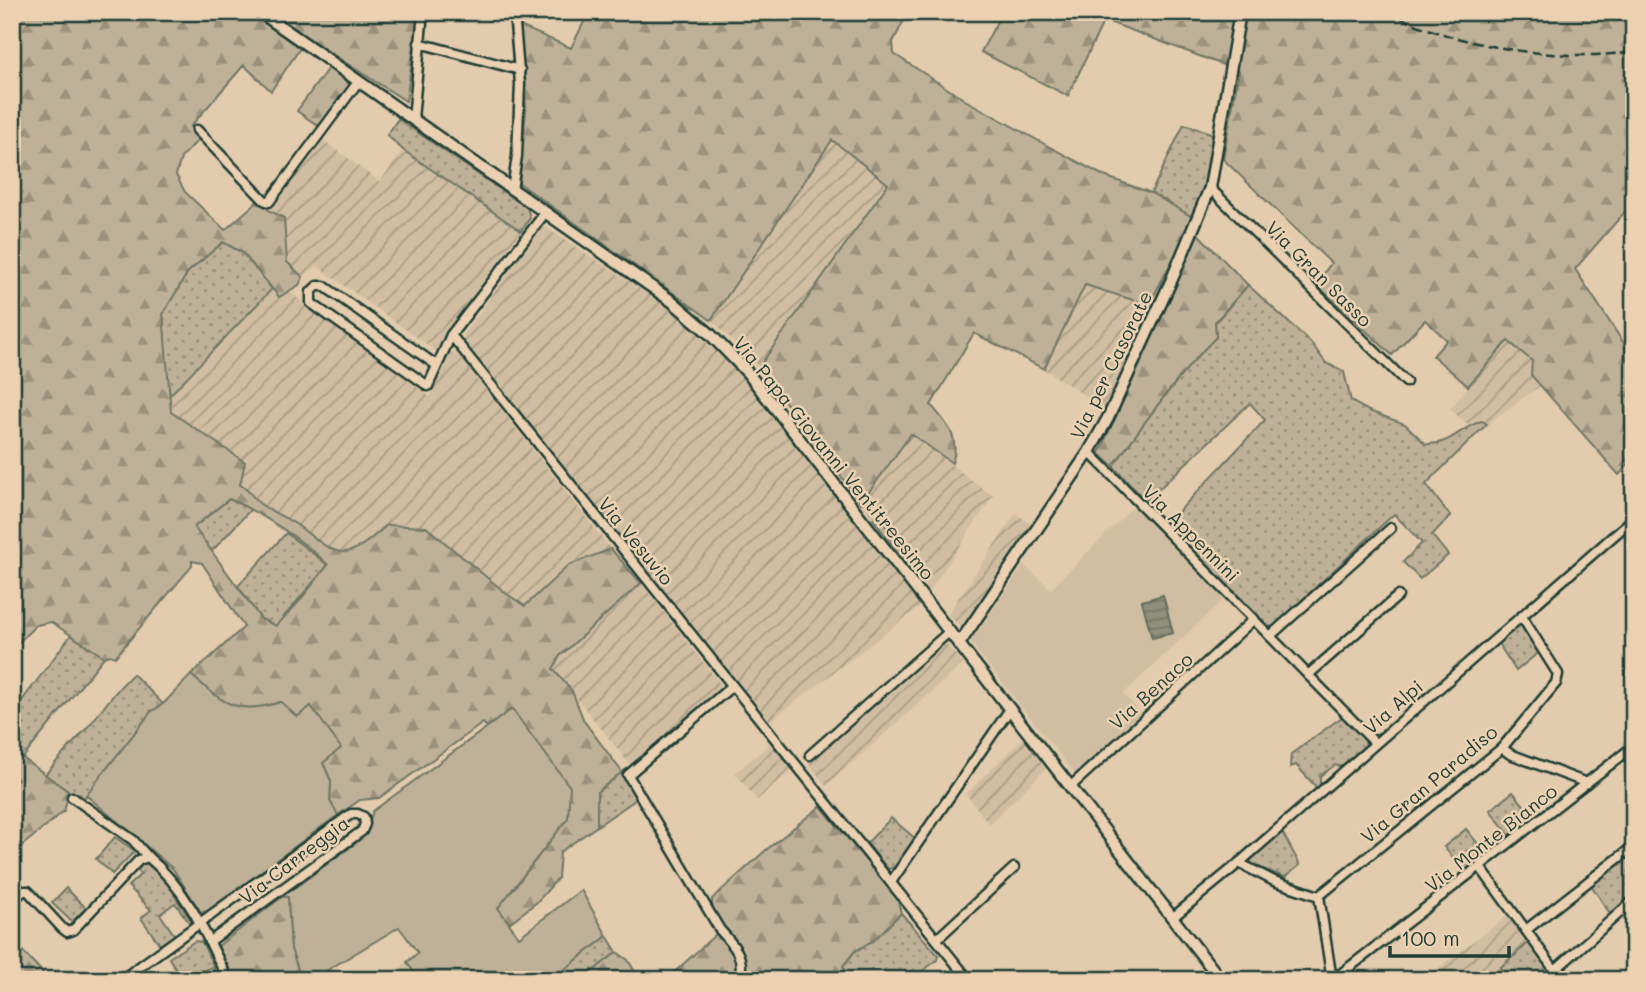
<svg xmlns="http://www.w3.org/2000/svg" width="1646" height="992" font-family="Mali,sans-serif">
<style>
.built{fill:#d1bea2}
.industrial{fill:url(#industrial-furrows)}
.grass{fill:url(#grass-dots);stroke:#6f7766;stroke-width:2}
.forest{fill:url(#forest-firs);stroke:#6f7766;stroke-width:2;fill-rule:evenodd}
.pitch{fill:#bfb197;stroke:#6f7766;stroke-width:2}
.water{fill:url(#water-rules);stroke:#636e5e;stroke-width:2}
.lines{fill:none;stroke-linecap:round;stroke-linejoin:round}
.minor-casing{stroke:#1f3d34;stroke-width:13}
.tertiary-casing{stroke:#1f3d34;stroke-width:15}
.minor{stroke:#ebd1b2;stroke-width:8}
.tertiary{stroke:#ebd1b2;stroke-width:10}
.rail{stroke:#1f3d34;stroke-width:2.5;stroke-dasharray:10 5;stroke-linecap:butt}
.labels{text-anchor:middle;stroke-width:5;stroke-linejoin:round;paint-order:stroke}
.street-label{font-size:19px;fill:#1f3d34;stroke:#ebd1b2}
</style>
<defs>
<pattern id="industrial-furrows" width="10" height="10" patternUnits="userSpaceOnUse" patternTransform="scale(1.75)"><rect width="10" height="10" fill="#d1bea2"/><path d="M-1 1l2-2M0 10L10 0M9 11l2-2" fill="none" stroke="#a99c85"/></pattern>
<pattern id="grass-dots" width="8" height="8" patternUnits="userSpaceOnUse" patternTransform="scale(1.75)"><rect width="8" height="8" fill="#bfb197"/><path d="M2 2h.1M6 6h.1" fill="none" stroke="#9b917c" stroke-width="1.8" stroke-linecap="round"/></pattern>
<pattern id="forest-firs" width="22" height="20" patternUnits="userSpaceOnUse" patternTransform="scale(1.75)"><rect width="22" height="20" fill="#bfb197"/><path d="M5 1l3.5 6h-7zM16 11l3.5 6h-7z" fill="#9b917c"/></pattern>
<pattern id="water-rules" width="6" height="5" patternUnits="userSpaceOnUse" patternTransform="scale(1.75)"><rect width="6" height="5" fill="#908f7a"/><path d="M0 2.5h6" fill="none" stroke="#757665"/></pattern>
</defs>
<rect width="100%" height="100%" fill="#e3cbad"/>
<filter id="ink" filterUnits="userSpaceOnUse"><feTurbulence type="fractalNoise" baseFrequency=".0143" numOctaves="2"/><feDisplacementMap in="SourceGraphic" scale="14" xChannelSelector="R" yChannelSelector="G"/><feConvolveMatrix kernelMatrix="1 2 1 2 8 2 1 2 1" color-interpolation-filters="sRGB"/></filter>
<g filter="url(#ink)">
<g class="built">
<path d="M1136,504L1226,597L1123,694L1142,714L1076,775L970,642L1024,565L1051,589Z"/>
<path d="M407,962L419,980H381Z"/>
</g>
<g class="industrial">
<path d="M323,140L380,182L403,150L521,231L463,310L436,351L317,266L303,277L287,262L286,243L270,211Z"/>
<path d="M832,140L889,184L759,367L711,320Z"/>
<path d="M545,227L676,312L748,383L922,605L770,721L463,341L464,334L540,229Z"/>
<path d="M1085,284L1149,305L1124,351L1132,356L1106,409L1044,369Z"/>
<path d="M272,289L279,297L288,291L430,397L448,354L456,352L611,549L569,565L525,606L507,594L426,527L387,525L355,551L338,553L320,543L300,527L267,509L252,497L247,488L240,485L245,462L171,412L168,397Z"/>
<path d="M1507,341L1532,361L1531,375L1540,386L1487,424L1482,421L1468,425L1450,409Z"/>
<path d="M911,434L993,496L929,592L861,503Z"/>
<path d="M1016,513L1032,526L965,628H962L948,614Z"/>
<path d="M641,583L722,686L631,766L553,669L560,656Z"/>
<path d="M944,641L963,664L826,786L808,762Z"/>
<path d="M1023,738L1046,769L989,824L966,794Z"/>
<path d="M771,743L792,770L757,800L735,773Z"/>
<path d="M1510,914L1529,942L1486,980H1443L1436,970Z"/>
</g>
<g class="grass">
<path d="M398,119L527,208L530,218L521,231L403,150L387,135Z"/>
<path d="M1184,124L1216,135L1203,189L1194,218L1151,193Z"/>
<path d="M223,242L243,253L272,289L168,397L163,314L188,272Z"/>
<path d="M1248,285L1311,343L1326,363L1344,372L1351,401L1369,411L1405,424L1426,444C1451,445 1459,428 1482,421L1487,424L1426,484L1450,516L1432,535L1448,555L1420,579L1403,562L1422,543L1394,514L1272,628L1266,624L1167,524L1265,420L1250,403L1146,501L1113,466C1145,422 1177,376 1216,337L1215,323Z"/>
<path d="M229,499L251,509L212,551L195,532L194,527Z"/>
<path d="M879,513L882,515L880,519L923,574L928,573L926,581L922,584L873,519Z"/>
<path d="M286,533L328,565L276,626L261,619L238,586Z"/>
<path d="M1520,624L1538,653L1516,671L1498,643Z"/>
<path d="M71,635L104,657L22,759L12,750V714Z"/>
<path d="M133,674L163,704L151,712L84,798L69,792L45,775C58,759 72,745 86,729C102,711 114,691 133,674Z"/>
<path d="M1342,717C1351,725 1365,733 1366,746L1342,767L1335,765L1320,776V785L1317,788L1296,765L1290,767L1291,754Z"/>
<path d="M622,772L638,798L597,826V792Z"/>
<path d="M1513,792L1534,818L1511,837L1490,810Z"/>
<path d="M891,818L917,840C909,851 902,868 888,869L867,843Z"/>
<path d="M1466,829L1487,855L1465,872L1444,847Z"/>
<path d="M1281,830L1300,865L1285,877L1252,865L1249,858Z"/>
<path d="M115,837L135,851L112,874L96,859Z"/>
<path d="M1634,851V895L1611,915L1591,885Z"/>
<path d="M150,862L176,892L174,895L192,922L191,925L175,903L160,914L175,936L160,945L141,918L151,910L128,886L141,874L137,870L143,864Z"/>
<path d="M66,888L86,908L72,922L52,903Z"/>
<path d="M901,913L938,955L937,960L911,980H847L843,967L854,952L875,939Z"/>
<path d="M607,936L617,952L582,980H551Z"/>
<path d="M195,941L202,942L220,980H218L211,967L194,975L196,980H183L169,958Z"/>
<path d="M1529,942L1552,975L1544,980H1512L1500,968Z"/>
</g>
<g class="forest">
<path d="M12,12H419L406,101L307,38L271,91L244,65L190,127L199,139L181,158L176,175L185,192L225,230L258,201L270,211L284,218L287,262L303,277L299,285L279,297L243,253L223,242L188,272L163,314L171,412L245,462L240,485C249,489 252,497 259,503C272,513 289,518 301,528C343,561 347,560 387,525L426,527L507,594L525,606L569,565L611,549L641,583L560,656L553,669L572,691L584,721L622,772L597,792V826L560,852L558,878L537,902L509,923L500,911L482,918L514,888L568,818L513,709L488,728L483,723L379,798L360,800L338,815L330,801L331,781L323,763L311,706L297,718L281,702C236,716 225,704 191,675L244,627L202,563L192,561V566L115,657L110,655L104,657L51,622L36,625L12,649ZM229,499C259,512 305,541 328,565L297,604L276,626L261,619L194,527Z"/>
<path d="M589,12H908L893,42L894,54L965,100L1048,146L1104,176L1151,193L1194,218L1149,305L1085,285L1044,369L974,333L931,405C947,424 961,438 952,463L911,434L861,503L759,367L888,184L832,140L711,320L519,183L526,110L520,26L571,48Z"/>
<path d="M1002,12H1634V208L1630,206L1575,269L1634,359V458L1619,475L1531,375L1532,361L1508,341L1468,386L1433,356L1447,340L1425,320L1392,355L1316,284L1331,263L1223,159L1239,71L1104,20L1068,96L981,52Z"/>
<path d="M328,68L351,85L320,127L297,111Z"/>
<path d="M1198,234L1248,285L1215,322L1216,337C1177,376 1145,422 1113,466L1099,453Z"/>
<path d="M12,750L69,792L64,811L12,854V785L18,779L12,774Z"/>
<path d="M821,806L897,898L901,913L875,939L854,952L843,966L847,980H666L716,934L721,922L712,907V899L766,850Z"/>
<path d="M282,897H288L291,948L301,978L235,980L218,946Z"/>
<path d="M12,940L50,980H12Z"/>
<path d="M617,952L628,960L640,980H582Z"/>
</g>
<g class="pitch">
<path d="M191,675C225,704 236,716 281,702L297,717L311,706L341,748L323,763L331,781L330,801L338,815L206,912L200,911L173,869L86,795L151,712L163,704Z"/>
<path d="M512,709L570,787L568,818L498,908L519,937L581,890L607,936L551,980H419L407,962L418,953L399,927L311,980H302L291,949L288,897H282L356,843L366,833L373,811Z"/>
</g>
<path class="water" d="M1163,595L1173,633L1152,638L1142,601Z"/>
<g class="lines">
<g class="minor-casing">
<g id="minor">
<path d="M419,43L520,70"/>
<path d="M413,119L423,12"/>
<path d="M197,130L264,200L269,202L358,82"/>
<path d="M1210,188L1406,382"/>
<path d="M512,190L517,156L520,84L514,12"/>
<path d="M451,335L969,980"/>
<path d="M436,365L324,286H317L311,292V303L428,386L451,335L545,213"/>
<path d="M1089,452L1375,743"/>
<path d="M1270,636L1391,528"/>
<path d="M1308,675L1398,596"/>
<path d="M732,686L628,775L720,930C734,945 747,959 738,980"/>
<path d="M1502,748L1510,754L1587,783"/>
<path d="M810,755L950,631"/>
<path d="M1070,787L1254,619"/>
<path d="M72,797L133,840L148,857"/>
<path d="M1239,863L1274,881L1319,896L1332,980"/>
<path d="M1480,867L1562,980"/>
<path d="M891,882L1010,709"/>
<path d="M1319,896L1502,748L1556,683L1558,674L1522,617"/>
<path d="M12,901L23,891H28L62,928L67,932L73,930L139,860L148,857C187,889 207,936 228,980"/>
<path d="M1172,918L1239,863L1634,518"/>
<path d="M1526,930L1634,846"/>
<path d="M937,939L1014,868"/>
<path d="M1555,970L1634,900"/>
<path d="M121,980L351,814H358L364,817L365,824L362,831L209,942"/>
<path d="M1333,980L1634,746"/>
<path d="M1630,980L1634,976"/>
</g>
</g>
<g class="tertiary-casing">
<g id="tertiary">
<path d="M260,12L673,302L710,334L747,372L1221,980"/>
<path d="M959,644L1089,452L1108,418L1172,279L1210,188L1240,12"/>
</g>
</g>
<use href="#minor" class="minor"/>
<use href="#tertiary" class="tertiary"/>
<path class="rail" d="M1387,12C1404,19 1420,27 1437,32C1499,52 1570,60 1634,52"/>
</g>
</g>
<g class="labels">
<g class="street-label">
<text transform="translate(1319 274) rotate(45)" y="7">Via Gran Sasso</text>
<text transform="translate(1111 365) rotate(-64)" y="7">Via per Casorate</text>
<text transform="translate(834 458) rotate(51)" y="7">Via Papa Giovanni Ventitreesimo</text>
<text transform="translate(1191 533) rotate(45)" y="7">Via Appennini</text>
<text transform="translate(636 541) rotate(51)" y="7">Via Vesuvio</text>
<text transform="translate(1151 691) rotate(-42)" y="7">Via Benaco</text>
<text transform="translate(1393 707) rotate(-41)" y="7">Via Alpi</text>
<text transform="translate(1429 784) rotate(-40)" y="7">Via Gran Paradiso</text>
<text transform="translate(1491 838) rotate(-38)" y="7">Via Monte Bianco</text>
<text transform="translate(294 860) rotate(-37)" y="7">Via Carreggia</text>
</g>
</g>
<rect width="1646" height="992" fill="none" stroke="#ebd1b2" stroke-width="42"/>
<rect x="21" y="21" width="1604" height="950" fill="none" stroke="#1f3d34" stroke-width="2.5" filter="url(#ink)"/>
<path d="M1390 946v10h119v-10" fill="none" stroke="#1f3d34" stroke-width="3.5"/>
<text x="1401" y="946" font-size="21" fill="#1f3d34" stroke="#ebd1b2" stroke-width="5" paint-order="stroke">100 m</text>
</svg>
